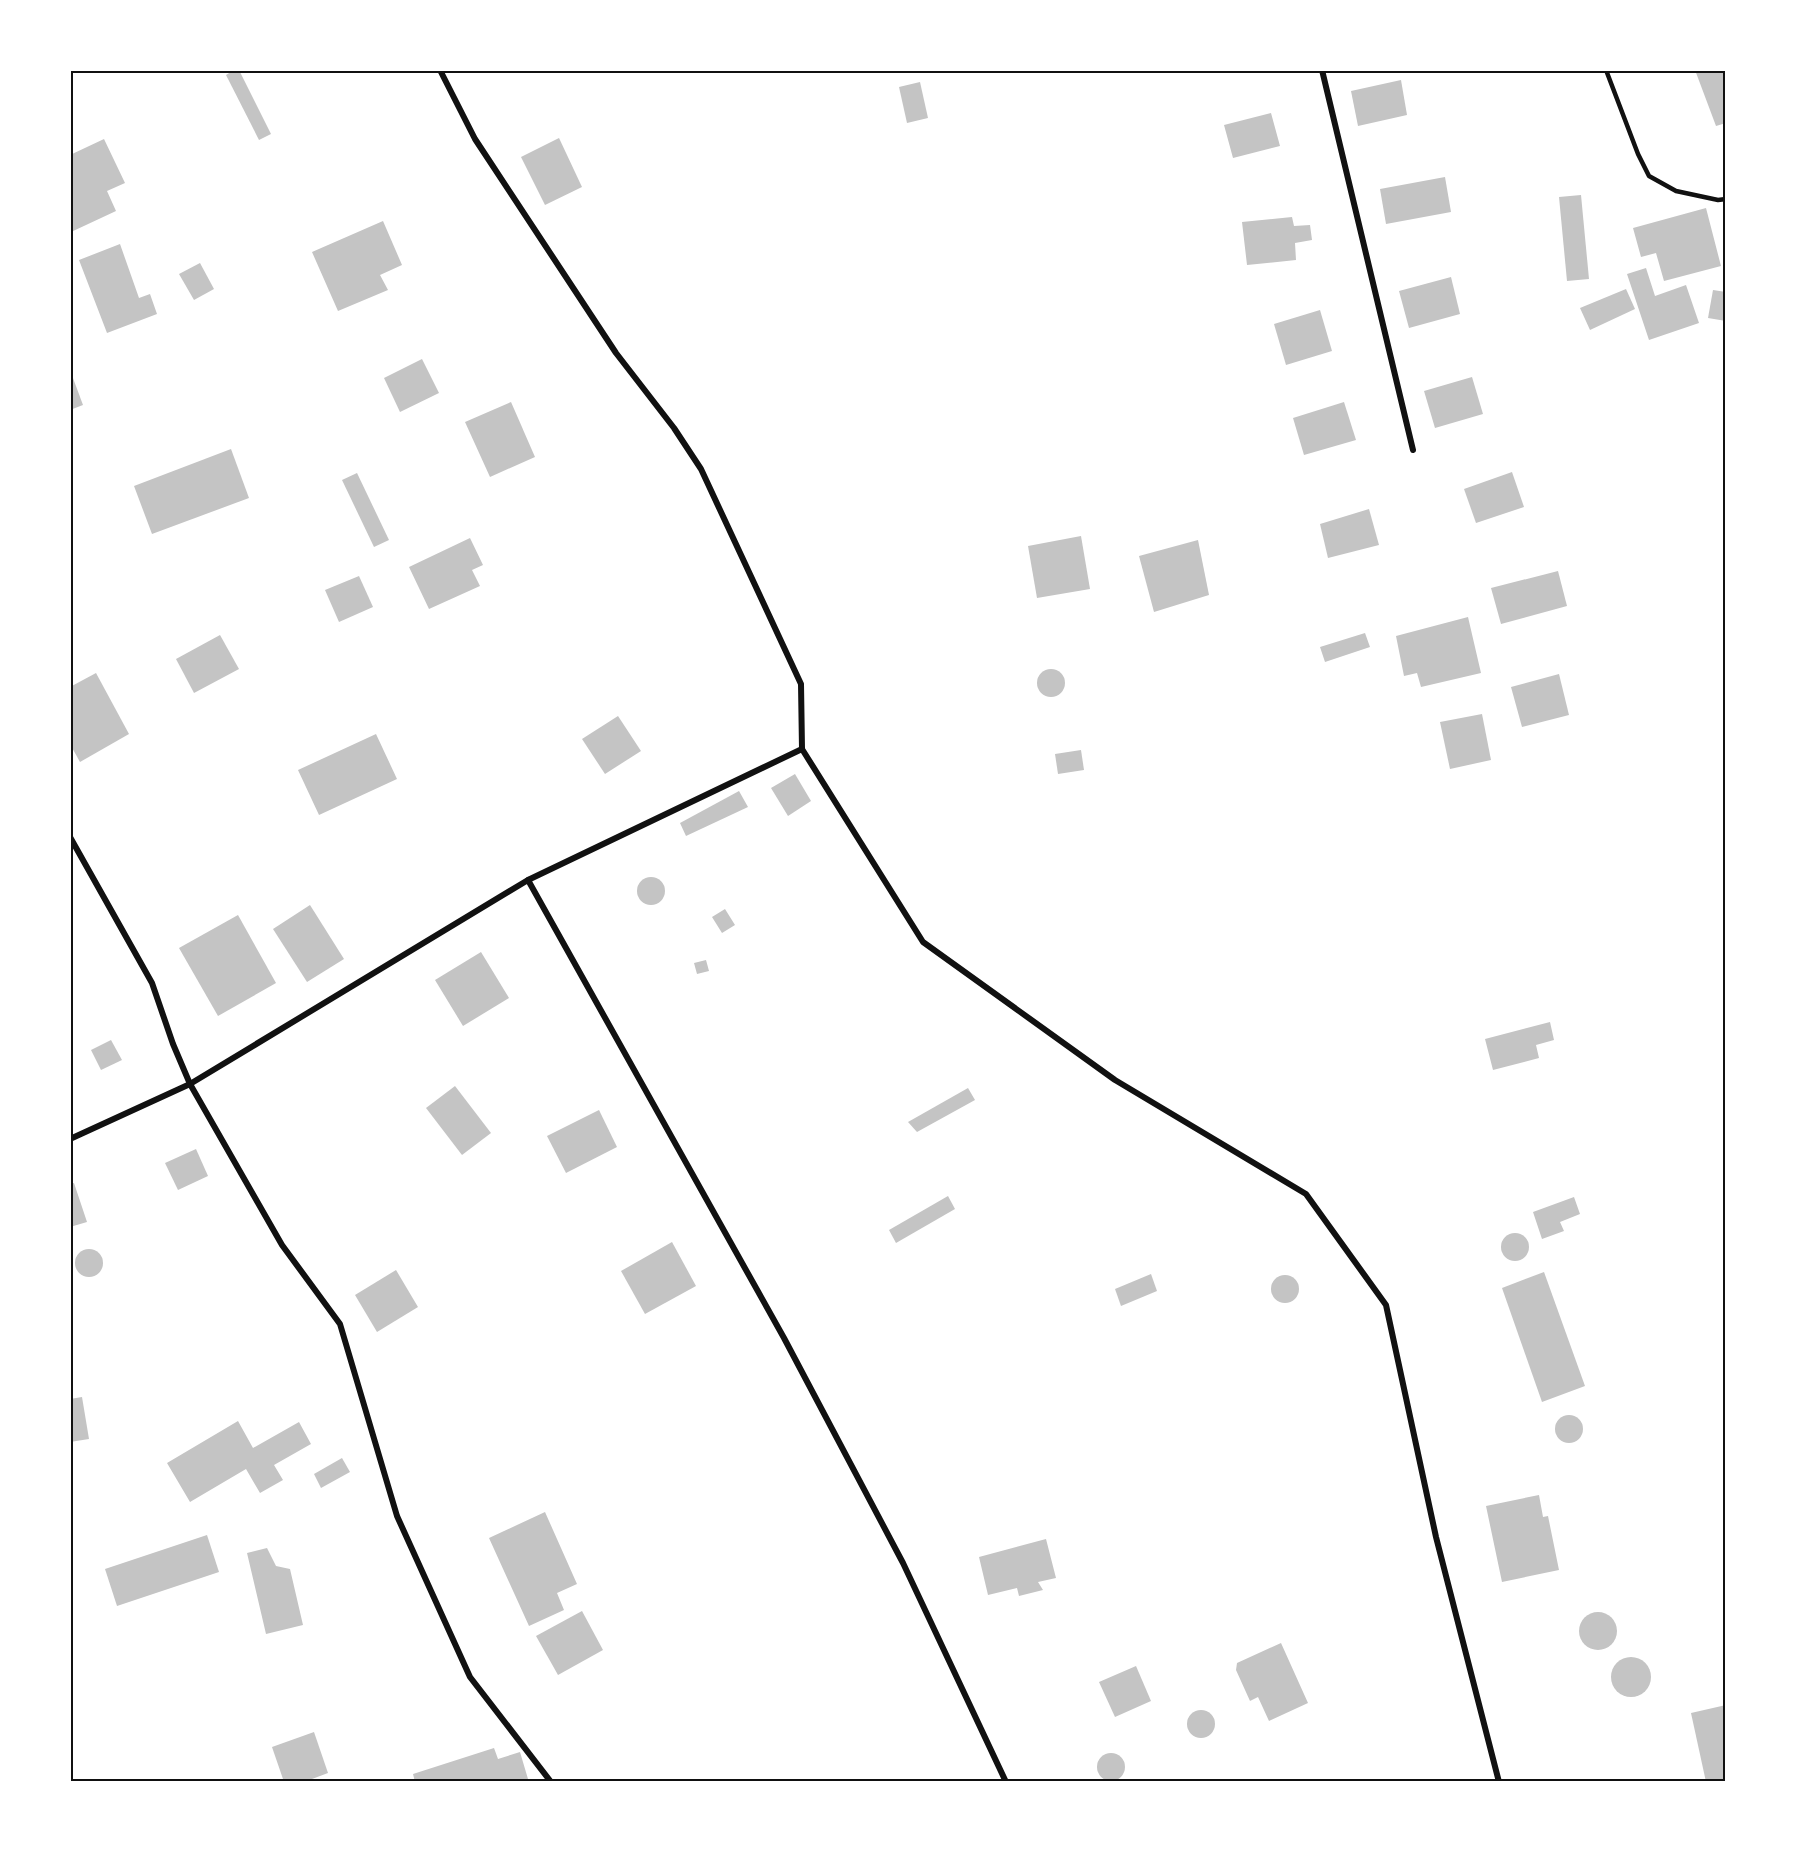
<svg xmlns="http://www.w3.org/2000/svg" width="1796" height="1852" font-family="Karla,sans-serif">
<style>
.building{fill:#c4c4c4}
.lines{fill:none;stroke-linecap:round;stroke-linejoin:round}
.service{stroke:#111;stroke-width:4.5}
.minor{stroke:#111;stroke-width:6}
.neatline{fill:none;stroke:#111;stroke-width:2}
</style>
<rect width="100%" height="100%" fill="#fff"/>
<g class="building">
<path d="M234,70H239L271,134L259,140L226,75Z"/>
<path d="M1695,70H1726V123L1716,126Z"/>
<path d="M1401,80L1407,115L1358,126L1351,91Z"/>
<path d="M920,82L928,118L907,123L899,87Z"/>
<path d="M1271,113L1280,146L1233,158L1224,125Z"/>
<path d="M559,138L582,187L545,205L521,157Z"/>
<path d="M104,139L125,183L107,191L116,211L71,232L70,155Z"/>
<path d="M1445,177L1451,212L1386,224L1380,189Z"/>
<path d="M1581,195L1589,279L1567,281L1559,197Z"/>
<path d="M1706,208L1721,266L1664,281L1656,253L1641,257L1633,228Z"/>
<path d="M1292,217L1294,226L1310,225L1312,240L1295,243L1296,260L1247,265L1242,222Z"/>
<path d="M383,221L402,265L380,275L388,290L338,311L312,252Z"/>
<path d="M120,244L139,298L150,294L157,314L107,333L79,260Z"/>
<path d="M200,263L214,289L194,300L179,274Z"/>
<path d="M1646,268L1655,296L1686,285L1699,323L1649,340L1627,274Z"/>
<path d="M1451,277L1460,314L1409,328L1399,291Z"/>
<path d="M1626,289L1635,309L1590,330L1580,308Z"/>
<path d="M1713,290L1726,292V321L1708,318Z"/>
<path d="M1320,310L1332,351L1286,365L1274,324Z"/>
<path d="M422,359L439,393L400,412L384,378Z"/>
<path d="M70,370L83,405L70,410Z"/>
<path d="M1472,377L1483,414L1435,428L1424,391Z"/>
<path d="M511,402L535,457L490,477L465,422Z"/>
<path d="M1344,402L1356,440L1304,455L1293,418Z"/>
<path d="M231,449L249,498L152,534L134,486Z"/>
<path d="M1512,472L1524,507L1476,523L1464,489Z"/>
<path d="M357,473L389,540L374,547L342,480Z"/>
<path d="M1369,509L1379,545L1328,558L1320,524Z"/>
<path d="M1081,536L1090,589L1037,598L1028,546Z"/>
<path d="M470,538L483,565L472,570L480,586L429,609L409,567Z"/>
<path d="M1198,540L1209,595L1154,612L1139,556Z"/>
<path d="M1558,571L1567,606L1501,624L1491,588Z"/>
<path d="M359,576L373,607L339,622L325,590Z"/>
<path d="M1468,617L1481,673L1421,687L1417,673L1404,676L1396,636Z"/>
<path d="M1365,633L1370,647L1325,662L1320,647Z"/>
<path d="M220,635L239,669L194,693L176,659Z"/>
<circle cx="1051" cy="683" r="14"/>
<path d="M96,673L129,734L80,762L70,744V687Z"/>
<path d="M1559,674L1569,715L1522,727L1511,687Z"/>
<path d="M1482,714L1491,760L1450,769L1440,722Z"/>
<path d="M618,716L641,751L605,774L582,739Z"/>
<path d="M376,734L397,779L319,815L298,770Z"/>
<path d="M1081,750L1084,770L1058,774L1055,754Z"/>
<path d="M795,774L811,801L788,816L771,788Z"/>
<path d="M739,791L748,807L686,836L680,823Z"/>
<circle cx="651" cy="891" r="14"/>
<path d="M310,905L344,959L307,982L273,929Z"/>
<path d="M725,909L735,925L722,933L712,917Z"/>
<path d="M238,915L276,983L218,1016L179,948Z"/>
<path d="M481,952L509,998L463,1026L435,980Z"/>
<path d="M706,960L709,971L697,974L694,963Z"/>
<path d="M1550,1022L1554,1040L1536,1045L1539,1058L1493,1070L1485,1039Z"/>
<path d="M111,1040L122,1060L101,1070L91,1050Z"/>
<path d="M455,1086L491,1133L462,1155L426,1108Z"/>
<path d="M968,1088L975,1100L917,1132L908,1122Z"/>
<path d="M599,1110L617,1147L566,1173L547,1136Z"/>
<path d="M196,1149L208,1176L178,1190L165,1163Z"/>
<path d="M74,1183L87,1222L70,1227V1184Z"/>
<path d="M948,1196L955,1209L896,1243L889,1230Z"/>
<path d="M1574,1197L1580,1214L1560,1222L1564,1231L1542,1239L1533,1212Z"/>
<circle cx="1515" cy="1247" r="14"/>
<path d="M672,1242L696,1286L645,1314L621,1271Z"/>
<circle cx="89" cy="1263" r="14"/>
<path d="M396,1270L418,1307L377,1332L355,1295Z"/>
<path d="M1544,1272L1585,1386L1542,1402L1502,1288Z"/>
<path d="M1151,1274L1157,1291L1121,1306L1115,1289Z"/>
<circle cx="1285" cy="1289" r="14"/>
<path d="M82,1397L89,1439L70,1442V1399Z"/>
<circle cx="1569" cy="1429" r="14"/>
<path d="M238,1421L253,1448L299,1422L311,1444L274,1465L283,1480L260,1493L246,1469L190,1502L167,1463Z"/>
<path d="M342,1458L350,1472L321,1488L314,1474Z"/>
<path d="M1539,1495L1543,1517L1548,1516L1559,1570L1502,1582L1486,1506Z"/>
<path d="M545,1512L577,1584L557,1593L564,1610L529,1626L489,1538Z"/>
<path d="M207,1535L219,1572L117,1606L105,1569Z"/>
<path d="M1046,1539L1056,1578L1038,1582L1043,1590L1019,1596L1017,1588L988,1595L979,1557Z"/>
<path d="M267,1548L276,1566L290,1569L303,1625L266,1634L247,1553Z"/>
<path d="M582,1611L603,1650L558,1675L536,1636Z"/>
<circle cx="1598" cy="1631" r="19"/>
<path d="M1281,1643L1308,1703L1269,1721L1258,1697L1250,1701L1236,1670L1237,1663Z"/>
<circle cx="1631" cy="1677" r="20"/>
<path d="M1136,1666L1151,1701L1115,1717L1099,1682Z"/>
<path d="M1726,1705V1782H1706L1691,1713Z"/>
<circle cx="1201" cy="1724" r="14"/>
<path d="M314,1732L328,1773L304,1782H284L272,1747Z"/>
<path d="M494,1748L498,1759L520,1752L528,1779L519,1782H415L413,1774Z"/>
<circle cx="1111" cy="1767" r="14"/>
</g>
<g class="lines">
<path class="service" d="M1606,70L1638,154L1649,176L1676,191L1718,200L1726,199"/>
<g class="minor">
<path d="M440,70L475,139L616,353L674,428L701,469L801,684L802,749L923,942L1115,1080L1306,1194L1386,1305L1436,1537L1499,1782"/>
<path d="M1322,70L1413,450"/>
<path d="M70,837L152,983L173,1044L190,1084L282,1245L340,1324L397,1516L470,1677L551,1782"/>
<path d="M528,880L784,1338L903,1563L1006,1782"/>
<path d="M70,1139L190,1084L528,880L802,749"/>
</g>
</g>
<rect width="1796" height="1852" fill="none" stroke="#ffffff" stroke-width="144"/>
<rect x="72" y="72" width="1652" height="1708" class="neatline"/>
</svg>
